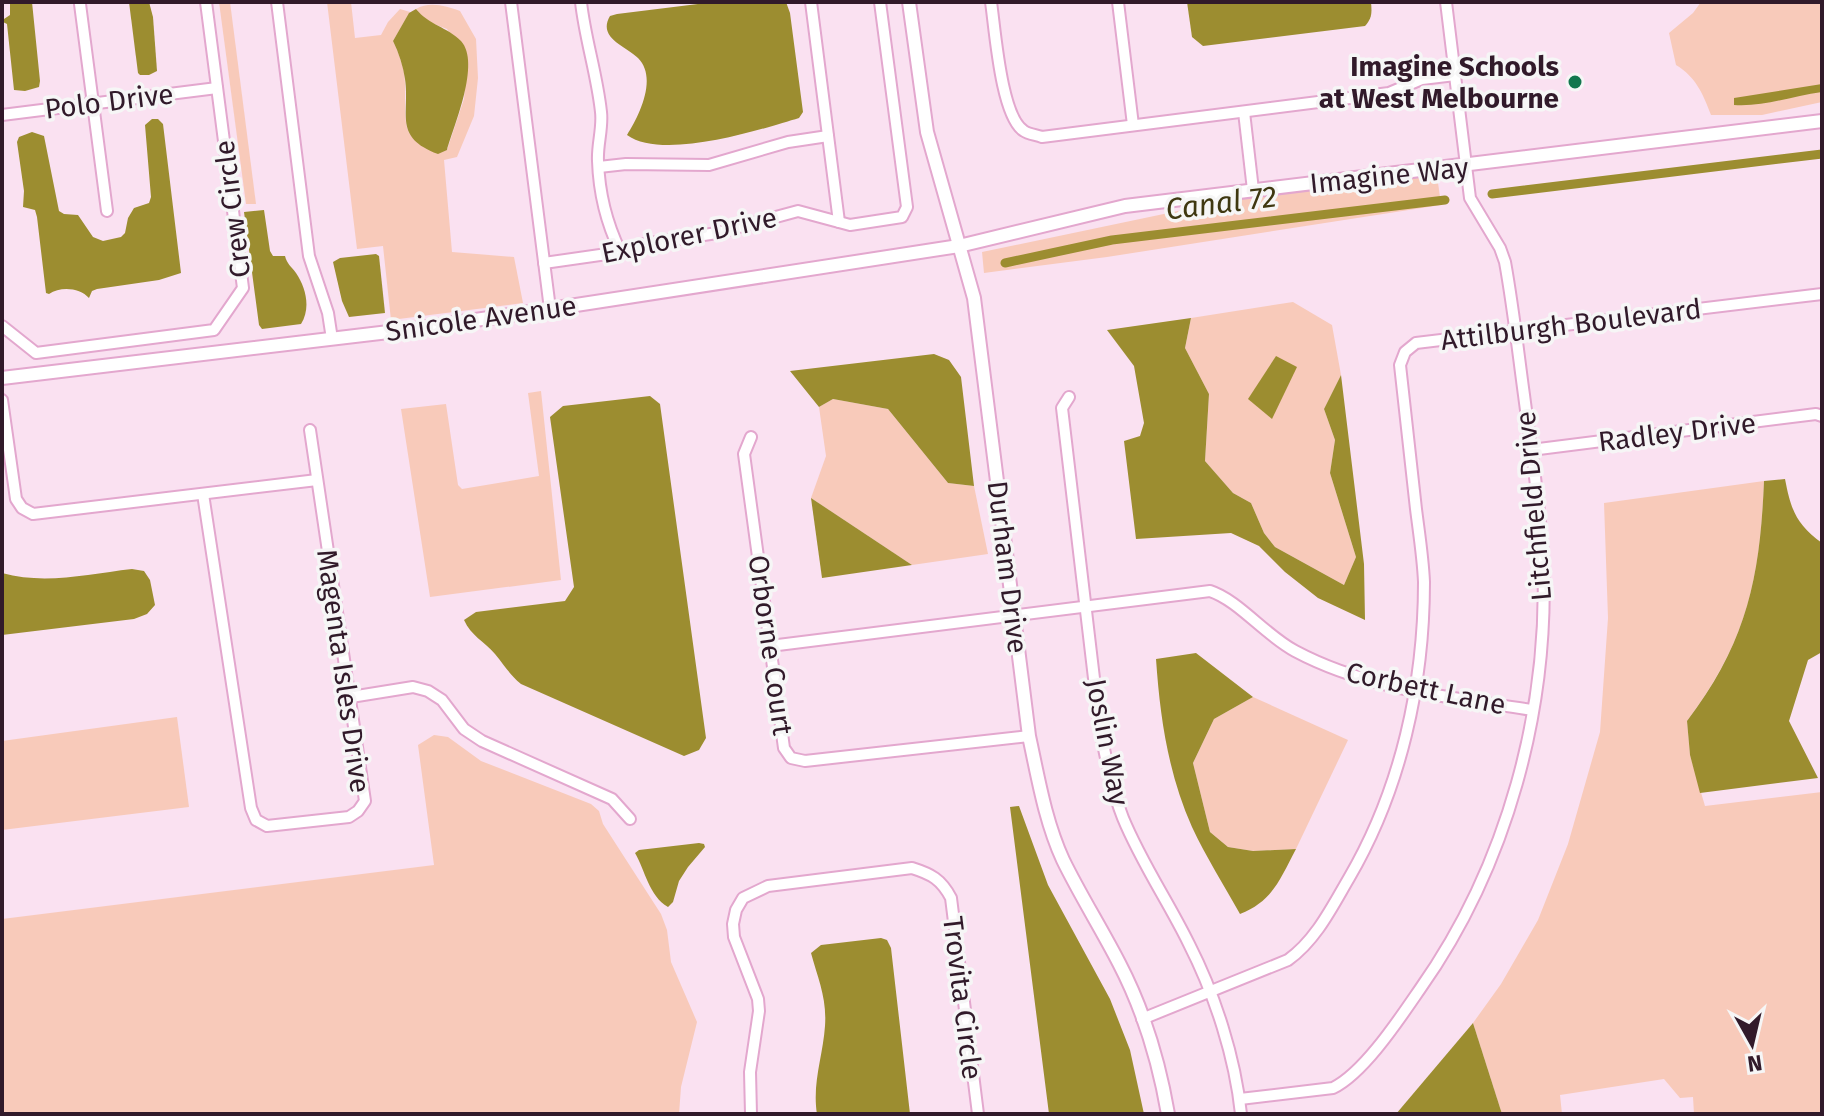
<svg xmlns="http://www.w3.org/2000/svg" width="1824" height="1116" font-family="'Fira Sans',sans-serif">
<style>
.green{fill:#f8caba}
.water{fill:#9c8d30}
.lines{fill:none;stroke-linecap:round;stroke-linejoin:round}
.canal{stroke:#9c8d30;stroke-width:9}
.minor-casing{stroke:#e3a7ce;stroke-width:14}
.tertiary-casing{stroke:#e3a7ce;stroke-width:16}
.minor{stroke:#fff;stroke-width:10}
.tertiary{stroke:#fff;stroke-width:12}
.poi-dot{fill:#12764e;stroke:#f6f6f6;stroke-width:3}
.labels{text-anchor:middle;stroke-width:7;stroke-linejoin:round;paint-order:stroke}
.poi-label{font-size:28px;font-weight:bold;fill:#311a2a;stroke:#f6f6f6;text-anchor:end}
.street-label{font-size:28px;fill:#311a2a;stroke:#f6f6f6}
.water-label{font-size:30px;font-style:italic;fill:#3f3811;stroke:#f6f6f6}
</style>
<rect width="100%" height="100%" fill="#fae1f1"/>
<g class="green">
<path d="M219,2H230L256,204H246Z"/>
<path d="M327,2H351L355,38L381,35L388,22L400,9L410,12L393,41C399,54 405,69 405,84C406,124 398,145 447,150L464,99L467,61L447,29L426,21L416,9C429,1 447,6 460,11L476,39L478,78L474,116L457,157L444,160L452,252L514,257L523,303L391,320L383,246L357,249Z"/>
<path d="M1701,2H1822V102L1762,115H1711C1703,94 1696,77 1676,65L1669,33L1693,13Z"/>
<path d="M1437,175L1441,205L1107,257L984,273L982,252L1259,194Z"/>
<path d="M1293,302L1332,325L1341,375L1324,409L1335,440L1330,473L1356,557L1344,585L1275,547L1264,533L1251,503L1233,493L1205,461L1209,394L1185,348L1191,318Z"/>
<path d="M541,391L561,580L430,597L401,409L446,404L458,485L462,489L539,476L528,393Z"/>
<path d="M833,399L888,409L948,483L974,486L988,554L912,565L811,498L826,456L819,407Z"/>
<path d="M1764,481C1760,579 1747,641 1687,721L1690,755L1705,806L1822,792V1114H1694L1693,1097L1680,1098L1664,1079L1560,1095L1562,1114H1502L1473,1023L1501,984L1538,920L1568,844L1600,732L1608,618L1604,503Z"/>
<path d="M1253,697L1348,740L1296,849L1253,851L1228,847L1210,832L1193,763L1214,719Z"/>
<path d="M177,717L189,807L2,830V741Z"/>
<path d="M434,735L448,737L481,761L591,804L599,811L603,824L661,914L667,930L671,962L697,1022L681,1087L679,1114H2V919L434,865L418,745Z"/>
</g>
<g class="water">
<path d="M10,2H32L40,81L39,87L25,91L14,90L7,24L3,22L4,19L10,15Z"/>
<path d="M129,2H149L153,17L157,71L149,75H140L138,73Z"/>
<path d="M714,2H786L790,13L803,112L799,118C759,130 663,161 627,135C639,116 658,78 638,58C626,46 597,38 610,16L617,14Z"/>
<path d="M1187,2H1371C1372,13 1372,18 1365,26L1203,46L1192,37Z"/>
<path d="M416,9C429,25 447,27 461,41C481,63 454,125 447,150L438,154C393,137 410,115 405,79C403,66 399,53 393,41L409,13Z"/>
<path d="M1822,84V92C1792,96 1764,107 1734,105V98Z"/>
<path d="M152,119H158L163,124L181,273L159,280L97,289L92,291L89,298C80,288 61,286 49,294L46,293L37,217L35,210L23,207L24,191L17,142L19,137L32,132L44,136L59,211L64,214L78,215L93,237L103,241L121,237L125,233L128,218L134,208L149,203L151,197L145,125Z"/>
<path d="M264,210L270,251L273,256H285C287,264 291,266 296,273C306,288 311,308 301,324L262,329L259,325L244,212Z"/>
<path d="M376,254L379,256L385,313L349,317L342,301L333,262L340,258Z"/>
<path d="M1191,318L1185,348L1209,394L1205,461L1233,493L1251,503L1264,533L1275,547L1344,585L1356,557L1330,473L1335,440L1324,409L1341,375L1364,564L1365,620L1318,598L1285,572L1259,546L1231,533L1136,539L1124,441L1140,436L1144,423L1134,366L1107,330Z"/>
<path d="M934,354L949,360L961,377L974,486L948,483L888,409L833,399L819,407L790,371Z"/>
<path d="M1276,356L1297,367L1272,419L1248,399Z"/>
<path d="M650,396L660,404L706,738L699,750L684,756L521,684C509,674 505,666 495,654C484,641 471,636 464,620L476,612L565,601L574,587L550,417L563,406Z"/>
<path d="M1785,479C1791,510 1796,524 1822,543V652L1808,660L1789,721L1818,778L1700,793L1690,755L1687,721C1747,642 1760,578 1764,481Z"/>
<path d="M811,498L912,565L822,578Z"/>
<path d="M132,569L144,571L150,580L155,605L147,614L134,619L2,635V573C45,585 88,574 132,569Z"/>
<path d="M1196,653L1253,697L1214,719L1193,763L1210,832L1228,847L1253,851L1296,849C1280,879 1273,901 1240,914C1224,885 1206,857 1192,827C1168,773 1160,717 1156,659Z"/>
<path d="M1019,806L1048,885L1110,999L1130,1050L1144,1114H1049L1010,807Z"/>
<path d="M699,843L704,844L705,847L688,867L679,881L673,902L668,907C649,896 645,870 635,853L639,850Z"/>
<path d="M881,938L887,940L891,948L910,1114H817C812,1083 823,1056 825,1026C827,998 818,979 811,953L821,945Z"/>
<path d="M1473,1023L1502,1114H1396Z"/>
</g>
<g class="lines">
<g class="canal">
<path d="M1492,194L1822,154"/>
<path d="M1005,263L1112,240L1445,200"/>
</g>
<g class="minor-casing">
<g id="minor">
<path d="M277,2L309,256L328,313L332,339"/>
<path d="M511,2L550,309"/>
<path d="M581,2C585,39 597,74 601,112C603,128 597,145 598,161C599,192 607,224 620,251"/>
<path d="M811,2L839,222"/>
<path d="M991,2C995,29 1001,117 1024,131C1028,134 1037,135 1042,137L1389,93L1422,79L1455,75"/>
<path d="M1118,2L1133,125"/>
<path d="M80,4L107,211"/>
<path d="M1244,112L1253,190"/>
<path d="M2,115L217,88"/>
<path d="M599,167L626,164L709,165L788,142L828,136"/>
<path d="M544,263L614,253L644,244L717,233L798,211L850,225L902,217L907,207L880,2"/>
<path d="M2,326L36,353L214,330L243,288L206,2"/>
<path d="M1069,397L1062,408L1100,729C1106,759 1112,790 1123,818C1142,864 1168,901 1189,944C1215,995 1235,1057 1241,1114"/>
<path d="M2,400L16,499L22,508L33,514L317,480"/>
<path d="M751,437L744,454L784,748L791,758L805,761L1029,736"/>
<path d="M1531,450L1816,414L1822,416"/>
<path d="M203,494L251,808L256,820L267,826L349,817L358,811L365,801L310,430"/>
<path d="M770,646L1210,591C1238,600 1265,635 1295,651C1368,690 1451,697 1532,710"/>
<path d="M351,697L413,687L428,691L442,700L464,729L482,741L612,799L630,819"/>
<path d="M1142,1019L1288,960C1316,940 1332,907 1349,878C1401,789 1424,684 1424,582C1423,558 1419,533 1416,509C1411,461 1405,413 1400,365L1405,352L1416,343L1822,294"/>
<path d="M1240,1099L1333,1088C1364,1073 1400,1018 1420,989C1507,866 1550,708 1543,558C1540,503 1531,449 1524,395C1518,351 1513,306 1505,262L1500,248L1470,198L1446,2"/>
<path d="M751,1114L750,1072L759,1011L758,999L734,937L733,924L736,910L743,898L768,886L912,868C931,874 941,879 951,898L978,1114"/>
</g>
</g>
<g class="tertiary-casing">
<g id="tertiary">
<path d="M909,2L927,132L974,298L1029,736C1038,777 1045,821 1063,860C1080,895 1101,928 1119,963C1143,1009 1159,1062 1168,1114"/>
<path d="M2,378L414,329L550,309L959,246L1125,206L1822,121"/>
</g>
</g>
<use href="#minor" class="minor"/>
<use href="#tertiary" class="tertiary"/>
</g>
<circle class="poi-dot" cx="1575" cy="82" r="8"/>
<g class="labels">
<g class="poi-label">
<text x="1559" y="76">Imagine Schools<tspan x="1559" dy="32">at West Melbourne</tspan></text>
</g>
<g class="street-label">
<text transform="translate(109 101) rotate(-7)" y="10">Polo Drive</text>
<text transform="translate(1389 175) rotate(-6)" y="10">Imagine Way</text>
<text transform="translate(232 209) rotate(-97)" y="10">Crew Circle</text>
<text transform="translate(689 235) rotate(-12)" y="10">Explorer Drive</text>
<text transform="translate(481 318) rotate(-8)" y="10">Snicole Avenue</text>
<text transform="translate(1571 324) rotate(-7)" y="10">Attilburgh Boulevard</text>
<text transform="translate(1677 432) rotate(-7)" y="10">Radley Drive</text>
<text transform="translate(1533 506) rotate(-95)" y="10">Litchfield Drive</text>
<text transform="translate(1008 567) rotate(83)" y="10">Durham Drive</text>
<text transform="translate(771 645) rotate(82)" y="10">Orborne Court</text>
<text transform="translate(344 671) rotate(82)" y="10">Magenta Isles Drive</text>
<text transform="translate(1426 688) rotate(12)" y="10">Corbett Lane</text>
<text transform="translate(1108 742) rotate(79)" y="10">Joslin Way</text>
<text transform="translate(963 998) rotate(83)" y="10">Trovita Circle</text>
</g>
<g class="water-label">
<text transform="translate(1221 203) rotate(-7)" y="10">Canal 72</text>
</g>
</g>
<rect width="1824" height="1116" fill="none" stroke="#311a2a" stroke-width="8"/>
<g transform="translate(1752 1044) rotate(172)" stroke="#f6f6f6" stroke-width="6" paint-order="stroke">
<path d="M0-6L14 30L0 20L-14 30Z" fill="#311a2a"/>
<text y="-12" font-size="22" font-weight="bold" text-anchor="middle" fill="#311a2a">N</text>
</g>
</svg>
